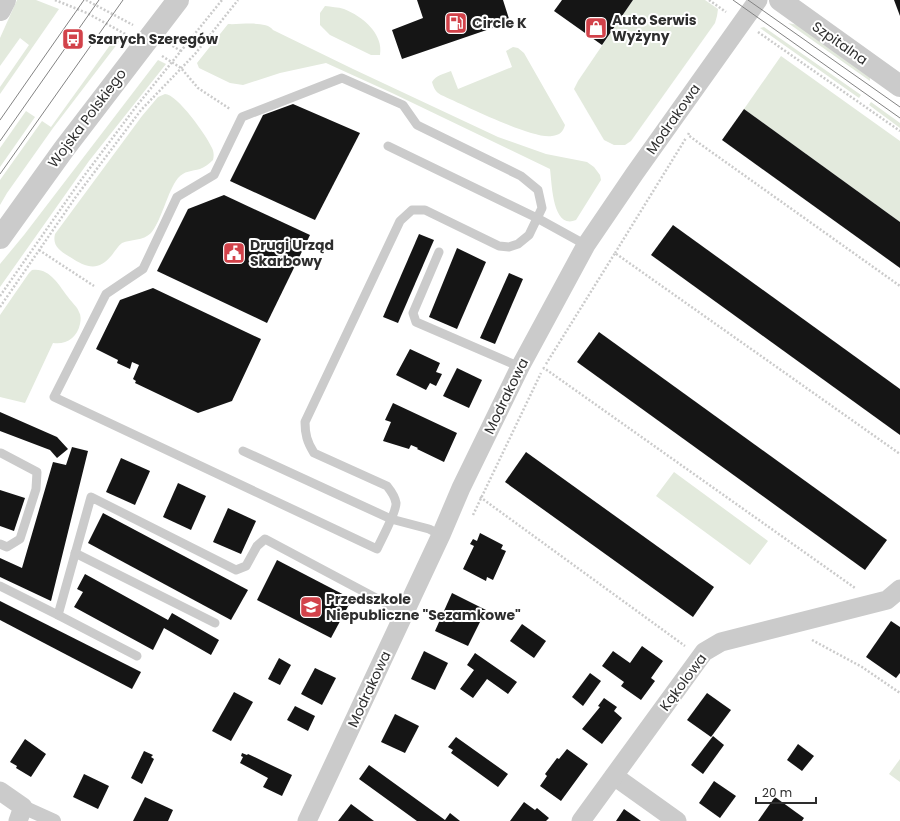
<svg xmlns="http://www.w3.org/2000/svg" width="900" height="821" font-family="Poppins,sans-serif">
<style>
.green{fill:#e3eadd}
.building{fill:#151515}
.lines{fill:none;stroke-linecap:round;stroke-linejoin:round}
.path{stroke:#cbcbcb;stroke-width:2.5;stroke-dasharray:2 2;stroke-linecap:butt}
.service{stroke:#cbcbcb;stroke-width:9}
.pedestrian{stroke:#cbcbcb;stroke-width:14}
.minor{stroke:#cbcbcb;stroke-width:19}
.tertiary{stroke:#cbcbcb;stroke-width:22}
.tram{stroke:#838383;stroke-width:1}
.labels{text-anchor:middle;stroke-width:4;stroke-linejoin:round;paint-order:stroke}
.poi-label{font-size:14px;font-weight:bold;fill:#2e2e2e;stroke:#fff;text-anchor:start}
.street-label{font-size:14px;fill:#2e2e2e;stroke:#fff}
</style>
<rect width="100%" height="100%" fill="#fff"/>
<g class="green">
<path d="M17,0H36L59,9L0,94V87L29,45L20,38L0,66V38Z"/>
<path d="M633,0H705L718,9L717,16L715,23L631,141L625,145H614L604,140L574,89L578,81Z"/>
<path d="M325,6C331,7 338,7 344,9C362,16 384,34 380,55H371L330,35L320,25V13Z"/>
<path d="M788,23L798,25L870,76V81Z"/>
<path d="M228,24C239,25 267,20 273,30L353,69L498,137L546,154L587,162L594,167L600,175L601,180L576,220C552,230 552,183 550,169L392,93L326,63L280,73L243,85L230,83L199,68L197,63Z"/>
<path d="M764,27L861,95L859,98L760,28Z"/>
<path d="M118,38L121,39L53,128L7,193L0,205V180L42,121L51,127L113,41Z"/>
<path d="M513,47L518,48L524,53L565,125C563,132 560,135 552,136C533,140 462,104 441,95C436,92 434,89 432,82C436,75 444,74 451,71L458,89L512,67L506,51Z"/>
<path d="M781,56L900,141V222L744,109Z"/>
<path d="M158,60L166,64L89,161L0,287V264L24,235Z"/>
<path d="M165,94C177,94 207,136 212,148C214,152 214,156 213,160C209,164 205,167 200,169C192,171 184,171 178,178C167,192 162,220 151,233C143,241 131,239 122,243C118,246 115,251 112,255C98,272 87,268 70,257C60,251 52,246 55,234L142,116L158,97Z"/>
<path d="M871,102L900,123V128L869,105Z"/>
<path d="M26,111L35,117L0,167V148Z"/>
<path d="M32,270C49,267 59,285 68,297C71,302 77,306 79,312C81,315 81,320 80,324C77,338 66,345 53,343L25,403L0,397V315L29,273Z"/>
<path d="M674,472L768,541L750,565L656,496Z"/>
<path d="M900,759V782L889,774Z"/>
</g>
<g class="building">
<path d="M417,0H503L510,22L402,59L392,30L423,18Z"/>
<path d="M562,0H633L602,45L554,11Z"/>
<path d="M894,0H900V16Z"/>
<path d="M293,104L360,133L315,220L230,181L263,115Z"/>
<path d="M744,109L900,222V268L722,140Z"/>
<path d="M224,195L310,235L267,323L157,271L188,209Z"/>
<path d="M673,225L900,389V435L651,255Z"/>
<path d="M419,234L434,240L398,323L383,317Z"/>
<path d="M457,248L486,262L457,329L429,317Z"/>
<path d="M509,273L523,279L495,344L480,338Z"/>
<path d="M153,288L261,339L232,401L198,413L135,383L136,381L133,379L139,365L132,362L130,369L117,363L118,360L96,349L120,300Z"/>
<path d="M599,332L887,540L865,570L577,362Z"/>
<path d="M410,349L440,363L436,372L442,374L436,386L430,383L426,390L396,375Z"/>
<path d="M457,368L482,380L469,408L443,396Z"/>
<path d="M393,403L457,433L444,462L417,449L418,448L411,445L409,449L383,441L391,422L385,420Z"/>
<path d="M0,412L57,437L68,449L57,458L50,450L0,431Z"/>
<path d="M72,447L88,451L51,601L0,577V558L22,568L53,462L66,465Z"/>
<path d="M526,452L714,587L693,617L505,482Z"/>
<path d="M121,458L150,471L135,505L106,492Z"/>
<path d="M178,483L206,496L191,530L163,517Z"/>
<path d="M0,490L25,498L14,531L0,526Z"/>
<path d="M228,508L256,521L241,554L213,542Z"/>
<path d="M103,513L248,590L231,620L88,543Z"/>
<path d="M480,533L503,545L501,549L506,551L493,580L487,577L486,581L463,569L474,546L470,544L473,539L477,541Z"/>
<path d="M277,560L352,599L331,638L257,600Z"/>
<path d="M85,574L168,620L172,613L219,640L211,655L164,628L153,650L74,607L83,592L77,589Z"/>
<path d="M452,593L486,610L468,646L435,631Z"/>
<path d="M0,601L141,672L132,689L0,620Z"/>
<path d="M891,621L900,627V673L896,678L866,657Z"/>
<path d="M522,624L546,641L534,658L510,641Z"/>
<path d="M642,646L663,661L651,678L655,681L641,700L621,686L624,682L602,666L613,651L630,663Z"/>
<path d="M424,651L448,663L435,690L411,679Z"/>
<path d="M475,653L517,682L508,694L487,679L473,698L460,689L474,670L467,665Z"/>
<path d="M279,658L291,665L280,685L268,679Z"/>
<path d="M315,668L336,678L322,705L301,694Z"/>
<path d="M590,673L601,681L583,706L572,697Z"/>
<path d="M234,692L253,702L231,741L212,731Z"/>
<path d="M707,693L731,710L711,737L687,720Z"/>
<path d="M604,698L617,707L614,711L622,718L602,744L582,729L600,707L598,706Z"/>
<path d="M295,706L315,716L308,731L287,720Z"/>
<path d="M395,714L419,726L405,753L381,742Z"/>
<path d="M713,736L724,745L703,774L691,765Z"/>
<path d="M456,737L508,774L498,787L451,753L453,750L448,747Z"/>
<path d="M25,739L46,754L31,777L16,768L17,766L10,762Z"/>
<path d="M798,744L814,756L802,771L787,760Z"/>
<path d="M567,749L588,764L561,801L540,786L547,776L545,774L557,758L559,759Z"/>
<path d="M144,751L153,755L151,757L154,759L142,784L131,778Z"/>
<path d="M242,753L247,755L248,754L292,775L282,796L263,787L268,778L240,763L243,757L241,756Z"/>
<path d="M369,765L445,820L450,813L460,821H417L359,779Z"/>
<path d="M84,774L109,786L98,809L73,797Z"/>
<path d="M714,781L736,796L720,818L699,803Z"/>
<path d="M145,797L173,810L168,821H133Z"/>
<path d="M775,797L804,818L802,821H758Z"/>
<path d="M524,802L535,810L537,808L549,818L546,821H510Z"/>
<path d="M351,804L374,821H338Z"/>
<path d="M624,809L641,821H616Z"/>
</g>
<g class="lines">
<g class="path">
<path d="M55,0L87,13L127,35"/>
<path d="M86,0L133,25"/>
<path d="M709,0L726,12"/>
<path d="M758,32L900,131"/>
<path d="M169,44L181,51"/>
<path d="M162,56L181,68L198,88L230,109"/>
<path d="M689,133L688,135L703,146L900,286"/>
<path d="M39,250L94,286"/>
<path d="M615,253L686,138"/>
<path d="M0,296L81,180L135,108L222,0"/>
<path d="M0,307L75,198L141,110L195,54L238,0"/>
<path d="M546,364L615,253L900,454"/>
<path d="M543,369L544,368L855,588"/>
<path d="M480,497L685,646"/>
<path d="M473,515L541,373"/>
<path d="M812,640L862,667L900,693"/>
</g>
<g class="service">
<path d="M342,78L403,105L417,125L521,176L538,190L542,208L529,235L518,244L509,247L499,246L425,210H412L400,221L305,422C305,434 307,442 314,453L387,486C391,491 395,496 396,503C397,511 381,540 377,549L54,397L106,294L143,269L177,197L214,175L242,117Z"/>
<path d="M388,146L537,218L586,245"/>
<path d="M439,252L413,313L416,322L520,367"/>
<path d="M243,451L391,519L429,529L441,535"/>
<path d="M0,544L7,547L20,539L36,489L37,472L1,453"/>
<path d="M75,553L215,623"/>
<path d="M0,586L58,615L91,497L236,570L246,566L257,546L265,539L404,613"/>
<path d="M58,615L137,656"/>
</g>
<path class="pedestrian" d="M23,807L54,821"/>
<g class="minor">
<path d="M614,776L677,821"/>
<path d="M0,791L23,807L18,821"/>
<path d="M307,821L441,535L461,488L520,367L586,245L635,173L758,0"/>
<path d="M581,821L704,652L721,642L887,600L900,589"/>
</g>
<g class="tertiary">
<path d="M780,0L900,86"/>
<path d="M0,10L5,0"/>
<path d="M0,238L64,149L178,0"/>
</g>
<g class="tram">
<path d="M733,0L900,118"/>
<path d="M748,0L900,107"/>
<path d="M0,120L84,0"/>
<path d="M0,141L99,0"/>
<path d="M0,174L123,0"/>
</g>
</g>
<defs>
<g id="fuel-square" transform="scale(1.15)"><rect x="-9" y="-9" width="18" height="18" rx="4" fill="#d2424a" stroke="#fff"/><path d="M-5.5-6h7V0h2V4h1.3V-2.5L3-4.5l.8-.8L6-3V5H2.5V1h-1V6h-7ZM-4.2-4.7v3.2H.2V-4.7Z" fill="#fff"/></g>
<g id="shop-square" transform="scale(1.15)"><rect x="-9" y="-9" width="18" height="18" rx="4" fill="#d2424a" stroke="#fff"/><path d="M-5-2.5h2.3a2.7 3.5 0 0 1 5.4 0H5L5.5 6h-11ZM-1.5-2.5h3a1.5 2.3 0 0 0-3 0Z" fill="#fff"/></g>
<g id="bus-square" transform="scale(1.15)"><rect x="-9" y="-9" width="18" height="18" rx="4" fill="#d2424a" stroke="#fff"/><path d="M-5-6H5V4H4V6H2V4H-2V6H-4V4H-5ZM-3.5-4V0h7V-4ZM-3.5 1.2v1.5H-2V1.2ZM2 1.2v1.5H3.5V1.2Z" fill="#fff"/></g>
<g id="civic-square" transform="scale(1.15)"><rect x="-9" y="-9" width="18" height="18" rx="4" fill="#d2424a" stroke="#fff"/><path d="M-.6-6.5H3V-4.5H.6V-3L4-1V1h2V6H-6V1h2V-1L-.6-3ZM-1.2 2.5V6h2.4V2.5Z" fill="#fff"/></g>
<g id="school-square" transform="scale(1.15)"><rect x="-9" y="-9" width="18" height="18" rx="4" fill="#d2424a" stroke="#fff"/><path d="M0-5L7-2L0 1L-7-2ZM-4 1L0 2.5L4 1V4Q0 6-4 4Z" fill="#fff"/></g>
</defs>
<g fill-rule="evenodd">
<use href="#fuel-square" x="456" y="23"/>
<use href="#shop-square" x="596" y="28"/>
<use href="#bus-square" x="73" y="39"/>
<use href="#civic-square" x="234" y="253"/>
<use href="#school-square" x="311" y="607"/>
</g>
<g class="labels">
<g class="poi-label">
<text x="612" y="25">Auto Serwis<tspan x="612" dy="16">Wyżyny</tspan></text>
<text x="472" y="28">Circle K</text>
<text x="88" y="44">Szarych Szeregów</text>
<text x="250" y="250">Drugi Urząd<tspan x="250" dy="16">Skarbowy</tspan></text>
<text x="326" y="604">Przedszkole<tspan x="326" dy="16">Niepubliczne "Sezamkowe"</tspan></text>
</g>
<g class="street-label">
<text transform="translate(840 43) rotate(35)" y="5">Szpitalna</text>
<text transform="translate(87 118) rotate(-53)" y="5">Wojska Polskiego</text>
<text transform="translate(673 119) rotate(-55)" y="5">Modrakowa</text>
<text transform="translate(506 396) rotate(-64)" y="5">Modrakowa</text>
<text transform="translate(683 682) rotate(-53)" y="5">Kąkolowa</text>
<text transform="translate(369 689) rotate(-65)" y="5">Modrakowa</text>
</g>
</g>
<path d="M756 797v6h60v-6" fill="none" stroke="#2e2e2e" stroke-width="2"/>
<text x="762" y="797" font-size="12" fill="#2e2e2e" stroke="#ffffff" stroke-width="3" paint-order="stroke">20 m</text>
</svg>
